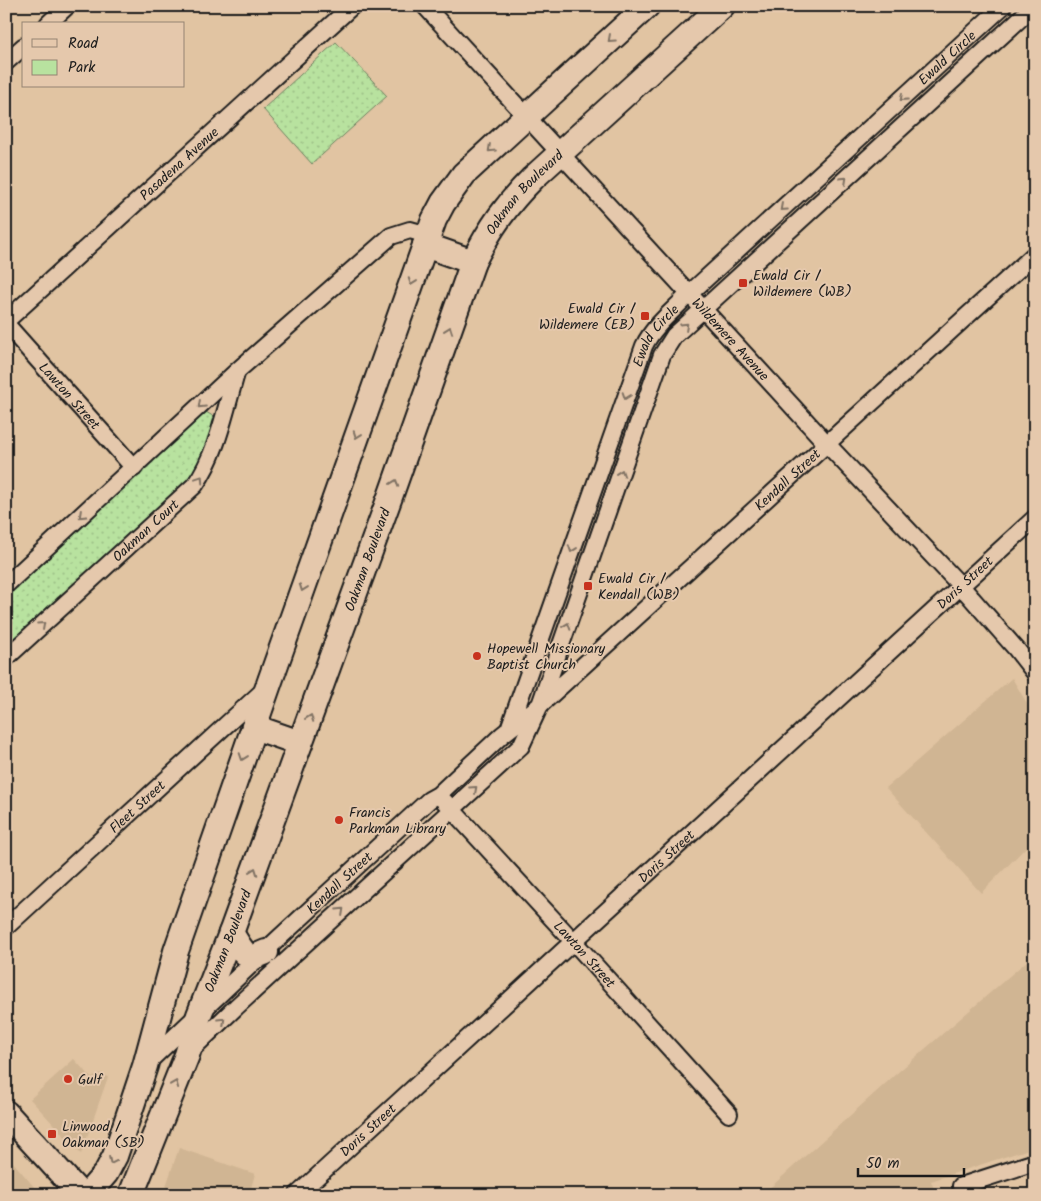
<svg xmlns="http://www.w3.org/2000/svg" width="1041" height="1201" font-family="Kalam,sans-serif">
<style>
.built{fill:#d0b593}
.green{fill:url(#green-dots);stroke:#6a7f5e}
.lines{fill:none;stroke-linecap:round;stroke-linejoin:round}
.street-casing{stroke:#1c1c1c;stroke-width:20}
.secondary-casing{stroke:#1c1c1c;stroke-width:28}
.street{stroke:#e5c8ac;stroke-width:16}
.secondary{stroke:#e5c8ac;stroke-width:24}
.oneway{stroke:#807264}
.poi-dot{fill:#c8321e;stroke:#e5c8ac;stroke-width:2}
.labels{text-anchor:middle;stroke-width:4;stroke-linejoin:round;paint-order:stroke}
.street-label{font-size:14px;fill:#1c1c1c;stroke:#e5c8ac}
.poi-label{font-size:14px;fill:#1c1c1c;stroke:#e5c8ac;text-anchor:start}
</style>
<defs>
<pattern id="green-dots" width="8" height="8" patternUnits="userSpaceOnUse" patternTransform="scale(1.25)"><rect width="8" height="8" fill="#b8e29f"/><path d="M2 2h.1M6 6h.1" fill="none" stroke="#9ec188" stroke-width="1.8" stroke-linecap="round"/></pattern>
</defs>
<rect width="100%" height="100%" fill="#e1c4a2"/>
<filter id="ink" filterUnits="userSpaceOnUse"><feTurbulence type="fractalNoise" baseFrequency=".02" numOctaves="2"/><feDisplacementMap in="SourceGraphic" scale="10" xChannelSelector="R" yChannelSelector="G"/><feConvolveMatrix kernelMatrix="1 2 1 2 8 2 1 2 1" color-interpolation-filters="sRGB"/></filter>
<g filter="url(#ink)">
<g class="built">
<path d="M1012,678L1035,717V838L981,893L886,788Z"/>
<path d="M1035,954V1147L931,1181L936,1195H762L896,1074Z"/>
<path d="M74,1059L91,1078L101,1073L108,1077L81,1154L30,1099Z"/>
<path d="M179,1148L255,1174L249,1195H163Z"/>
<path d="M6,1154L41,1195H6Z"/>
</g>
<g class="green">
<path d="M336,42L387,96L312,164L263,109Z"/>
<path d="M206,412L216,418L199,464L185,485L6,650V594Z"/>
</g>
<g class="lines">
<g class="street-casing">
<g id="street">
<path id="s1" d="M425,6L827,444L960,585L1017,650L1035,673"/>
<path d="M48,24L67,6"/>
<path d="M6,62L24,46"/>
<path id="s2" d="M6,321L352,6"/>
<path id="s3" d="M6,324L134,468"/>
<path d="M6,585L237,371L391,236L410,230L428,235"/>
<path id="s4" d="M6,658L195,485C217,454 225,411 236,374"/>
<path id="s5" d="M509,729L644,346C654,325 673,311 689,294L1003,6"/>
<path id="s6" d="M444,801L573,941L729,1114"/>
<path id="s7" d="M6,927L264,690"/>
<path d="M189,1052L236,1007L521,746L540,705L662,355L674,336L1034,6"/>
<path id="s8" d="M146,1064L279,938L429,800L438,795L502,735L540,705L1035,254"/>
<path d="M961,1186L1035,1162"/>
<path id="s9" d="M297,1195L1035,518"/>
</g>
</g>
<g class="secondary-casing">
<g id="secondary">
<path d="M425,245L473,262"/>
<path d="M254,727L300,743"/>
<path d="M231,933C236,940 243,957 254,957C258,956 263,953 266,952"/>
<path d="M6,1113L81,1195"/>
<path d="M87,1195L106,1173L115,1156L145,1066L176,951L270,681L434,220L443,203L464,174L647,6"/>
<path id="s10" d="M131,1195L187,1055L199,1015L231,933L391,494L473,262C490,228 507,204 533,178L722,6"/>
</g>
</g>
<use href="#street" class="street"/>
<use href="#secondary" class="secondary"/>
</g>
<defs><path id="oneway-chevron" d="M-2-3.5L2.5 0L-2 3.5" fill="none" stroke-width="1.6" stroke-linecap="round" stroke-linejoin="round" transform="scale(1.25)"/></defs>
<g class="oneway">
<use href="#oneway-chevron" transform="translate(611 39) rotate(138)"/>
<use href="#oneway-chevron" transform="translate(903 98) rotate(138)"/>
<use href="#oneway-chevron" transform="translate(491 149) rotate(137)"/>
<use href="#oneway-chevron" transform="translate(844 180) rotate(-43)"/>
<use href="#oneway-chevron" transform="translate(783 208) rotate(138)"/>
<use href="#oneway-chevron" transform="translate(412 282) rotate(110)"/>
<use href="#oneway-chevron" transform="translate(685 326) rotate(-43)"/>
<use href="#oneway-chevron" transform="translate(449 330) rotate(-70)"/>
<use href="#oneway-chevron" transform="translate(626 396) rotate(109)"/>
<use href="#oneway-chevron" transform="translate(201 405) rotate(137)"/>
<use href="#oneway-chevron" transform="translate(357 435) rotate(110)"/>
<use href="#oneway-chevron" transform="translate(621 473) rotate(-71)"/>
<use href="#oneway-chevron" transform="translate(200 479) rotate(-56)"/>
<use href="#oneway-chevron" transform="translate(395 483) rotate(-70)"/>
<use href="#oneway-chevron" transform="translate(82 515) rotate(137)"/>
<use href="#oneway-chevron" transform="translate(572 549) rotate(109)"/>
<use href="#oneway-chevron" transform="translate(303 588) rotate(110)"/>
<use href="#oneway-chevron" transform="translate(42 625) rotate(-42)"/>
<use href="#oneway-chevron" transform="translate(567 626) rotate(-71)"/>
<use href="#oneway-chevron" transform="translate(310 718) rotate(-70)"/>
<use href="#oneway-chevron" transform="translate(243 757) rotate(109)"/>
<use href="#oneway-chevron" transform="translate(474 789) rotate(-42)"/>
<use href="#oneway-chevron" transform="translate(254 871) rotate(-70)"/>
<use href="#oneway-chevron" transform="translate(341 911) rotate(-43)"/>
<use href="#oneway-chevron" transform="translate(222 1021) rotate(-44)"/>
<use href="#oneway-chevron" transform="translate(175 1084) rotate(-68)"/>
<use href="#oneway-chevron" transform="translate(112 1161) rotate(116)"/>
</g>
</g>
<g class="poi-dot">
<rect x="738" y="278" width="10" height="10" rx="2.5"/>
<rect x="640" y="311" width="10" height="10" rx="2.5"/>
<rect x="583" y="581" width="10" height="10" rx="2.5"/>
<circle cx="477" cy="656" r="5"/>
<circle cx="339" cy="820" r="5"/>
<circle cx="68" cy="1079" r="5"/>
<rect x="47" y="1129" width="10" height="10" rx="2.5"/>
</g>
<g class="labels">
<g class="street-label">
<text dy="5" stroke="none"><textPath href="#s5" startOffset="825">Ewald Circle</textPath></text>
<text dy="5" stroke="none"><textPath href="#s2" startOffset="234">Pasadena Avenue</textPath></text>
<text dy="5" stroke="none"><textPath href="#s10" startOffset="1081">Oakman Boulevard</textPath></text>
<text dy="5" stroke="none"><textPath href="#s5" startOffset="421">Ewald Circle</textPath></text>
<text dy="5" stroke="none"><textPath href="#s1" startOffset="452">Wildemere Avenue</textPath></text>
<text dy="5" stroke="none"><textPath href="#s3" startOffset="96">Lawton Street</textPath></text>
<text dy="5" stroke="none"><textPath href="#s8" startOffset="868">Kendall Street</textPath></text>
<text dy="5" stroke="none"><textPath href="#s4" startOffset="189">Oakman Court</textPath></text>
<text dy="5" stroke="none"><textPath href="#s10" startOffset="678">Oakman Boulevard</textPath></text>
<text dy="5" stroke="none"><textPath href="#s9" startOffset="906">Doris Street</textPath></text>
<text dy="5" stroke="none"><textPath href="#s7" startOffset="178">Fleet Street</textPath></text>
<text dy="5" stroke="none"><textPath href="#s9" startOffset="501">Doris Street</textPath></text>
<text dy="5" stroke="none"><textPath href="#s8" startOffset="265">Kendall Street</textPath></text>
<text dy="5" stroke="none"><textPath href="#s10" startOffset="272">Oakman Boulevard</textPath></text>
<text dy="5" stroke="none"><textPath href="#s6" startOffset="208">Lawton Street</textPath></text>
<text dy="5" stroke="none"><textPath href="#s9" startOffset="96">Doris Street</textPath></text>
</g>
<g class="poi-label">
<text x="753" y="280">Ewald Cir /<tspan x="753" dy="16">Wildemere (WB)</tspan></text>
<text x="635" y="313" text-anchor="end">Ewald Cir /<tspan x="635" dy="16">Wildemere (EB)</tspan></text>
<text x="598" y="583">Ewald Cir /<tspan x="598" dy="16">Kendall (WB)</tspan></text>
<text x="487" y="653">Hopewell Missionary<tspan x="487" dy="16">Baptist Church</tspan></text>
<text x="349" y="817">Francis<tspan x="349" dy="16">Parkman Library</tspan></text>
<text x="78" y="1084">Gulf</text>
<text x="62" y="1131">Linwood /<tspan x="62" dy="16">Oakman (SB)</tspan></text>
</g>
</g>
<rect width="1041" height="1201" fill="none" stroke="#e5c8ac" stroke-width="25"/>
<rect x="12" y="12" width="1016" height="1176" fill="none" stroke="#1c1c1c" stroke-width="2" filter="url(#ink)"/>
<rect x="22" y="22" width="162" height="65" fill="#e5c8ac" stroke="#958372"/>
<rect x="32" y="39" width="25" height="8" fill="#e5c8ac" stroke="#958372"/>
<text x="68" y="48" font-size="15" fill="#1c1c1c">Road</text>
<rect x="32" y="60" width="25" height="15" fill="#b8e29f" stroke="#958372"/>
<text x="68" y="72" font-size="15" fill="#1c1c1c">Park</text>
<path d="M858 1168v8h106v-8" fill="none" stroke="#1c1c1c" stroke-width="2.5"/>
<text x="866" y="1168" font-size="15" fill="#1c1c1c" stroke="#e5c8ac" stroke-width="4" paint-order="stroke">50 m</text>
</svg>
